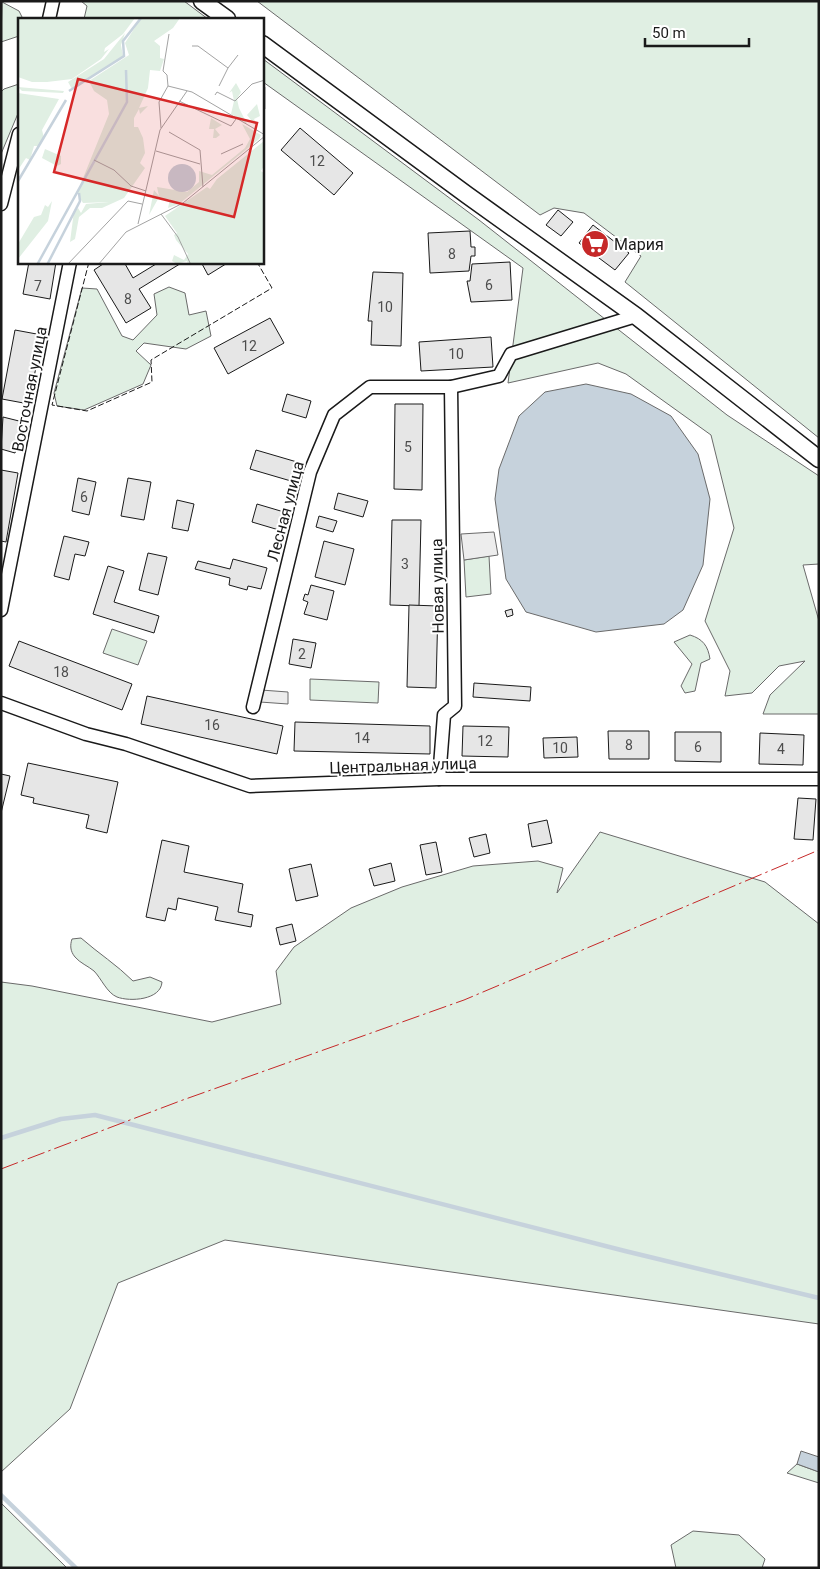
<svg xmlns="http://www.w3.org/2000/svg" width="820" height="1569" font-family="Roboto,sans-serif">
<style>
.green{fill:#e0efe3;stroke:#6a6a6a}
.parking{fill:#ededed;stroke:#6a6a6a}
.water{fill:#c6d2dc;stroke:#6a6a6a}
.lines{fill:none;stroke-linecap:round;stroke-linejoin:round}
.stream{stroke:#c6d2dc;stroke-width:4.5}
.building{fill:#e6e6e6;stroke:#1a1a1a}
.minor-casing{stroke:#1a1a1a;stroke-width:15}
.tertiary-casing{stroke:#1a1a1a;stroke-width:19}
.minor{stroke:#fff;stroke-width:12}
.tertiary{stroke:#fff;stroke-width:16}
.fence{stroke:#1a1a1a;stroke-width:1;stroke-dasharray:6 2.5;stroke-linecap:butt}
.power{stroke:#c62828;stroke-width:1;stroke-dasharray:18 4 2.5 4;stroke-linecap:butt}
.labels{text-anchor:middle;stroke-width:4;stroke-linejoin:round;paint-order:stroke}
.number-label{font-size:14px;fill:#4d4d4d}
.poi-label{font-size:16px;fill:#1a1a1a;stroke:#fff;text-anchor:start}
.street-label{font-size:16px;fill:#1a1a1a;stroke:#fff}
.inset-river{fill:none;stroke:#c6d2dc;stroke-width:2.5}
.inset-road{fill:none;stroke:#a3a3a3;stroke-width:1}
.view{fill:#d62828;fill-opacity:0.15;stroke:#d62828;stroke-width:2.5}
.inset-edge{fill:none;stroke:#1a1a1a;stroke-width:2.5}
</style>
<rect width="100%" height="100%" fill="#fff"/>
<g class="green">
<path d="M81,1H184L208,19H84L87,6Z"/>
<path d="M257,1H819V438L625,282L641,256L584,213L554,208L540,215Z"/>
<path d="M2,2L19,11L23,19H19V36L1,42Z"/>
<path d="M263,59L479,220L727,415L819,476V564L803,565L819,621V714H763L770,695L805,661L779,666L752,693L725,696L730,671L705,621L734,528L711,435L626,374L598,363L508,383L523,268L263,82Z"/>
<path d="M19,84V111L1,154V92L4,89Z"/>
<path d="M169,287L185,293L189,315L206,311L211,336L186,349L144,343L136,351L151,365L143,384L84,410L57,406L54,393L82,288L97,289L122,336L133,340L157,315L154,294Z"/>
<path d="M489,556L491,594L466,597L464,560Z"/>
<path d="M112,629L147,641L138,665L103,653Z"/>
<path d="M690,635C703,639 708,646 710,659L701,663L695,691L685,693L681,686L692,664L674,642Z"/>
<path d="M310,679L379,682L378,703L310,700Z"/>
<path d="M600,832L765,882L819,924V1324L225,1240L118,1283L70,1409L1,1472V982L32,986L212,1022L281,1004L276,971L294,947L351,908L402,887L473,866L538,861L563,868L557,893Z"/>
<path d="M81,938C98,953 117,965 133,981L150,977L162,982C161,1000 130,1002 117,997C107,993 101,978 94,971C88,966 80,963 75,957C70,951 70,945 72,939Z"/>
<path d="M797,1464L819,1472V1483L787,1473Z"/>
<path d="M1,1503L67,1568H1Z"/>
<path d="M693,1531L739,1535L765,1559L762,1568H676L671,1545Z"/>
</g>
<g class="parking">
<path d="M494,532L498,555L464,560L461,534Z"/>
<path d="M261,690L288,692V704L260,702Z"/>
</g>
<g class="water">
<path d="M586,384L631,394L671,416L698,454L710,499L703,565L683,610L664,624L596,632L526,612L506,579L495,499L499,469L519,416L545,392Z"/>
<path d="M801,1451L819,1457V1472L797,1464Z"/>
</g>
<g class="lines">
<g class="stream">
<path d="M1,1138L61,1119L95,1115L625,1251L819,1298"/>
<path d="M1,1495L76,1568"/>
</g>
</g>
<g class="building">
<path d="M300,128L353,173L334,195L281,150Z"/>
<path d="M558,210L573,222L561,236L546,225Z"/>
<path d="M593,225L629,253L615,270L579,243Z"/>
<path d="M470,231L471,247H475V256H471L469,271L430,273L428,233Z"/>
<path d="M29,262H56L50,299L23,294Z"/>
<path d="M106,262H124L133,278L156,264L155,262H183L139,289L151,308L126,323L94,270Z"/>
<path d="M201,262H229L208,275Z"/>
<path d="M510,262L512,300L471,302L467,281H470L472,264Z"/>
<path d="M373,272L403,273L401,346L371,345L372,321H368Z"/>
<path d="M270,318L284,343L228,374L214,348Z"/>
<path d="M15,330L42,335L29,404L2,399Z"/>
<path d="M491,337L493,367L421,371L419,342Z"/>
<path d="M287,394L311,401L306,418L282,411Z"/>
<path d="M395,404H423L422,490L394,489Z"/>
<path d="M3,417L23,422L15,453L1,449Z"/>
<path d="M256,450L297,462L291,481L250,469Z"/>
<path d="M1,470L18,473L6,542L1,541Z"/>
<path d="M78,478L96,482L89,515L72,511Z"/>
<path d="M128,478L151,482L144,520L121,516Z"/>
<path d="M338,493L368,501L363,517L334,509Z"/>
<path d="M177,500L194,504L188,531L172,528Z"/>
<path d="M257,504L284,512L279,530L252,522Z"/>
<path d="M319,516L337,521L333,532L316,527Z"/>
<path d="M392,520H421L419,606L390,605Z"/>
<path d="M64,536L89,542L85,556L75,554L69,580L54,576Z"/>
<path d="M324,541L354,549L345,585L315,577Z"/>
<path d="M148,553L167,557L158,595L139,590Z"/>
<path d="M233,559L267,568L261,589L248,586L247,590L229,585L230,578L195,569L198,561L230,569Z"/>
<path d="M108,566L124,571L114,602L159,616L154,633L93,614Z"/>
<path d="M311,585L334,591L327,620L304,614L308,602L303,600L305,594L308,595Z"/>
<path d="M409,605L438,606L436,688L407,687Z"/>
<path d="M512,609L513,615L507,617L505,611Z"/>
<path d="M293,639L316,643L311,668L289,664Z"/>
<path d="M19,641L132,684L122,710L9,666Z"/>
<path d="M474,683L531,687L530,701L473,697Z"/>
<path d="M147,696L283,726L277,754L141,724Z"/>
<path d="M295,722L430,726V754L294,751Z"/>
<path d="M463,726L509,727L508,757L462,756Z"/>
<path d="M608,731H649V759H609Z"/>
<path d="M675,732H721V762L675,761Z"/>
<path d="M760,733L804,735L803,765L759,764Z"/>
<path d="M577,737L578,757L544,758L543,738Z"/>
<path d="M28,763L118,782L107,833L86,828L89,815L33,803L34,798L21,795Z"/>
<path d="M1,774L10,776L1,813Z"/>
<path d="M798,798L816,799L813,840L794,839Z"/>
<path d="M547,820L552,843L532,847L528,824Z"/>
<path d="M486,834L490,853L474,857L469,838Z"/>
<path d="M162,840L189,846L184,872L243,884L238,912L253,915L251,927L215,920L218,907L178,898L176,910L168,908L165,921L146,917Z"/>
<path d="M436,842L442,872L426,875L420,845Z"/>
<path d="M391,863L395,881L374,886L369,869Z"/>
<path d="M311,864L318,896L296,901L289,869Z"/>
<path d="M292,924L296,941L280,945L276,928Z"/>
</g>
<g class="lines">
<g class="minor-casing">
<g id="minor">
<path d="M49,19L53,1"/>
<path d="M1,204L19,134"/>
<path d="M1,610L70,262"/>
<path d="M1,703L86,734L126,744L250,786L439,779H819"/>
<path d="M253,707L310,472L334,415L370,387H451L499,376L511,354L636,316"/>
<path d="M439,779L444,715L455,706L451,387"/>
</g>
</g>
<g class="tertiary-casing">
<g id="tertiary">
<path d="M202,1L227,19"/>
<path d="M262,44L467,195L636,316L819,459"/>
</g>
</g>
<use href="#minor" class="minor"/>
<use href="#tertiary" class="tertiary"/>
<path class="fence" d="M89,262L52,405L87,411L152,382L151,360L272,288L257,262"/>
<path class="power" d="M1,1169L180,1101L464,1000L819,850"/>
</g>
<defs>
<g id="supermarket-disc" transform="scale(1.4375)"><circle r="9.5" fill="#c62828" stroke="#fff"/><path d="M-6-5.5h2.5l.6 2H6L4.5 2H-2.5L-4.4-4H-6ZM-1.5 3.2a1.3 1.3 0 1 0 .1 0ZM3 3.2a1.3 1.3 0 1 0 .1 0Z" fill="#fff"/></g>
</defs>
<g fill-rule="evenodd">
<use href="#supermarket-disc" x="595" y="244"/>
</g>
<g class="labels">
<g class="number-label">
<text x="317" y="166">12</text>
<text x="452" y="259">8</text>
<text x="489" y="290">6</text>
<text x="38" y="291">7</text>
<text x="128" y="304">8</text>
<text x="385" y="312">10</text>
<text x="249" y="351">12</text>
<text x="456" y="359">10</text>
<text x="408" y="452">5</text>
<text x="84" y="502">6</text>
<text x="405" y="569">3</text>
<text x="302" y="659">2</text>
<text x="61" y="677">18</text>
<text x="212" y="730">16</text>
<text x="362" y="743">14</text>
<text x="485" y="746">12</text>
<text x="629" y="750">8</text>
<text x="698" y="752">6</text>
<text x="560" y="753">10</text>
<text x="781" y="754">4</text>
</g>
<g class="poi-label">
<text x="614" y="250">Мария</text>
</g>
<g class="street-label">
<text transform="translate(29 389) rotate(-79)" y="6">Восточная улица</text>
<text transform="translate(285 511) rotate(-75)" y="6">Лесная улица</text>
<text transform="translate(437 586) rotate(-91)" y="6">Новая улица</text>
<text transform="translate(403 765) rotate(-2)" y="6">Центральная улица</text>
</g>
</g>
<g transform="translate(18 18)">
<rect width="246" height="246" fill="#fff"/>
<path d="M0,0H117L105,16L87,30L86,34L91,31L83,41L54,61L29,64H14L0,59ZM123,0H162L155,10L136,23L142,28V40L146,41L142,53L132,52L130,70L121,90L130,88L122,96L121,91L116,100V109H120L125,120L127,135L122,145L127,150L106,180L84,190H72L61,199L57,221L52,224L56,193L60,190L63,195L68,186L91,184L65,185L59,175L91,96L89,82L76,73L71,63L111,37L107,25ZM107,15L103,27L105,38L54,71L50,64L86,41ZM218,65L223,74L219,81L221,90L229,106L213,96L216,83L214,73L211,75ZM0,69L46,73L45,75L4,73ZM0,75L41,81L24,112L26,120L21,128H16L12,142L8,140L0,152ZM239,86L242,98L236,101L239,106L237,107L229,97ZM193,100L204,107L197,111L202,117L198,120H195L196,111H191ZM224,106L243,117L241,121L161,186L150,190L152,181H140L131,197L136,172L141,178L139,169L169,174L181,164V153L194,157L227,130L232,121ZM246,123V148L243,153L247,156L246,246L170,247L169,243L159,246L154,243L156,237L166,242L170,236L158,222L156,217L159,215L147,198L189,169L192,171L199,161ZM27,131L43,138V146L39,148L24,140ZM34,183L30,203L0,241V226L16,199L23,197L27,187L30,189Z" fill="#e0efe3"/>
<path d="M150 160a14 14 0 1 1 28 0a14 14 0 1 1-28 0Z" fill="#c6d2dc"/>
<path class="inset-river" d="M51,73L106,38L105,23L123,0M0,163L48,82M19,247L109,84L108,52M29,247L62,183L61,175"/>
<path class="inset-road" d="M151,16L145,53L149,57L150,68L174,74L247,117M174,28H180L210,50L201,68M210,50L220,37M247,69V91M197,77L199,74L217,83L234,66L247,62M161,83L213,108L218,101M143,110L141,84L150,68M151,114L182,132L185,169M138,133L182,146M203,136L225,126M76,142L96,152L113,168L128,173M143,196L160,219L173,247M120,206L142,112L169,73M49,247L110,183L124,186M80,247L108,214L165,185L247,118"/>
<path class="view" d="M60,61L239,105L216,199L36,154Z"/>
<rect width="246" height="246" class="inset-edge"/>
</g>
<rect width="820" height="1569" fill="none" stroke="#1a1a1a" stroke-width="5"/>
<path d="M645 38v8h104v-8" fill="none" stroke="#1a1a1a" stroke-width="2.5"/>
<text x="652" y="38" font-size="15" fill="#1a1a1a" stroke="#ffffff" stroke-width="4" paint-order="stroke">50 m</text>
</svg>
